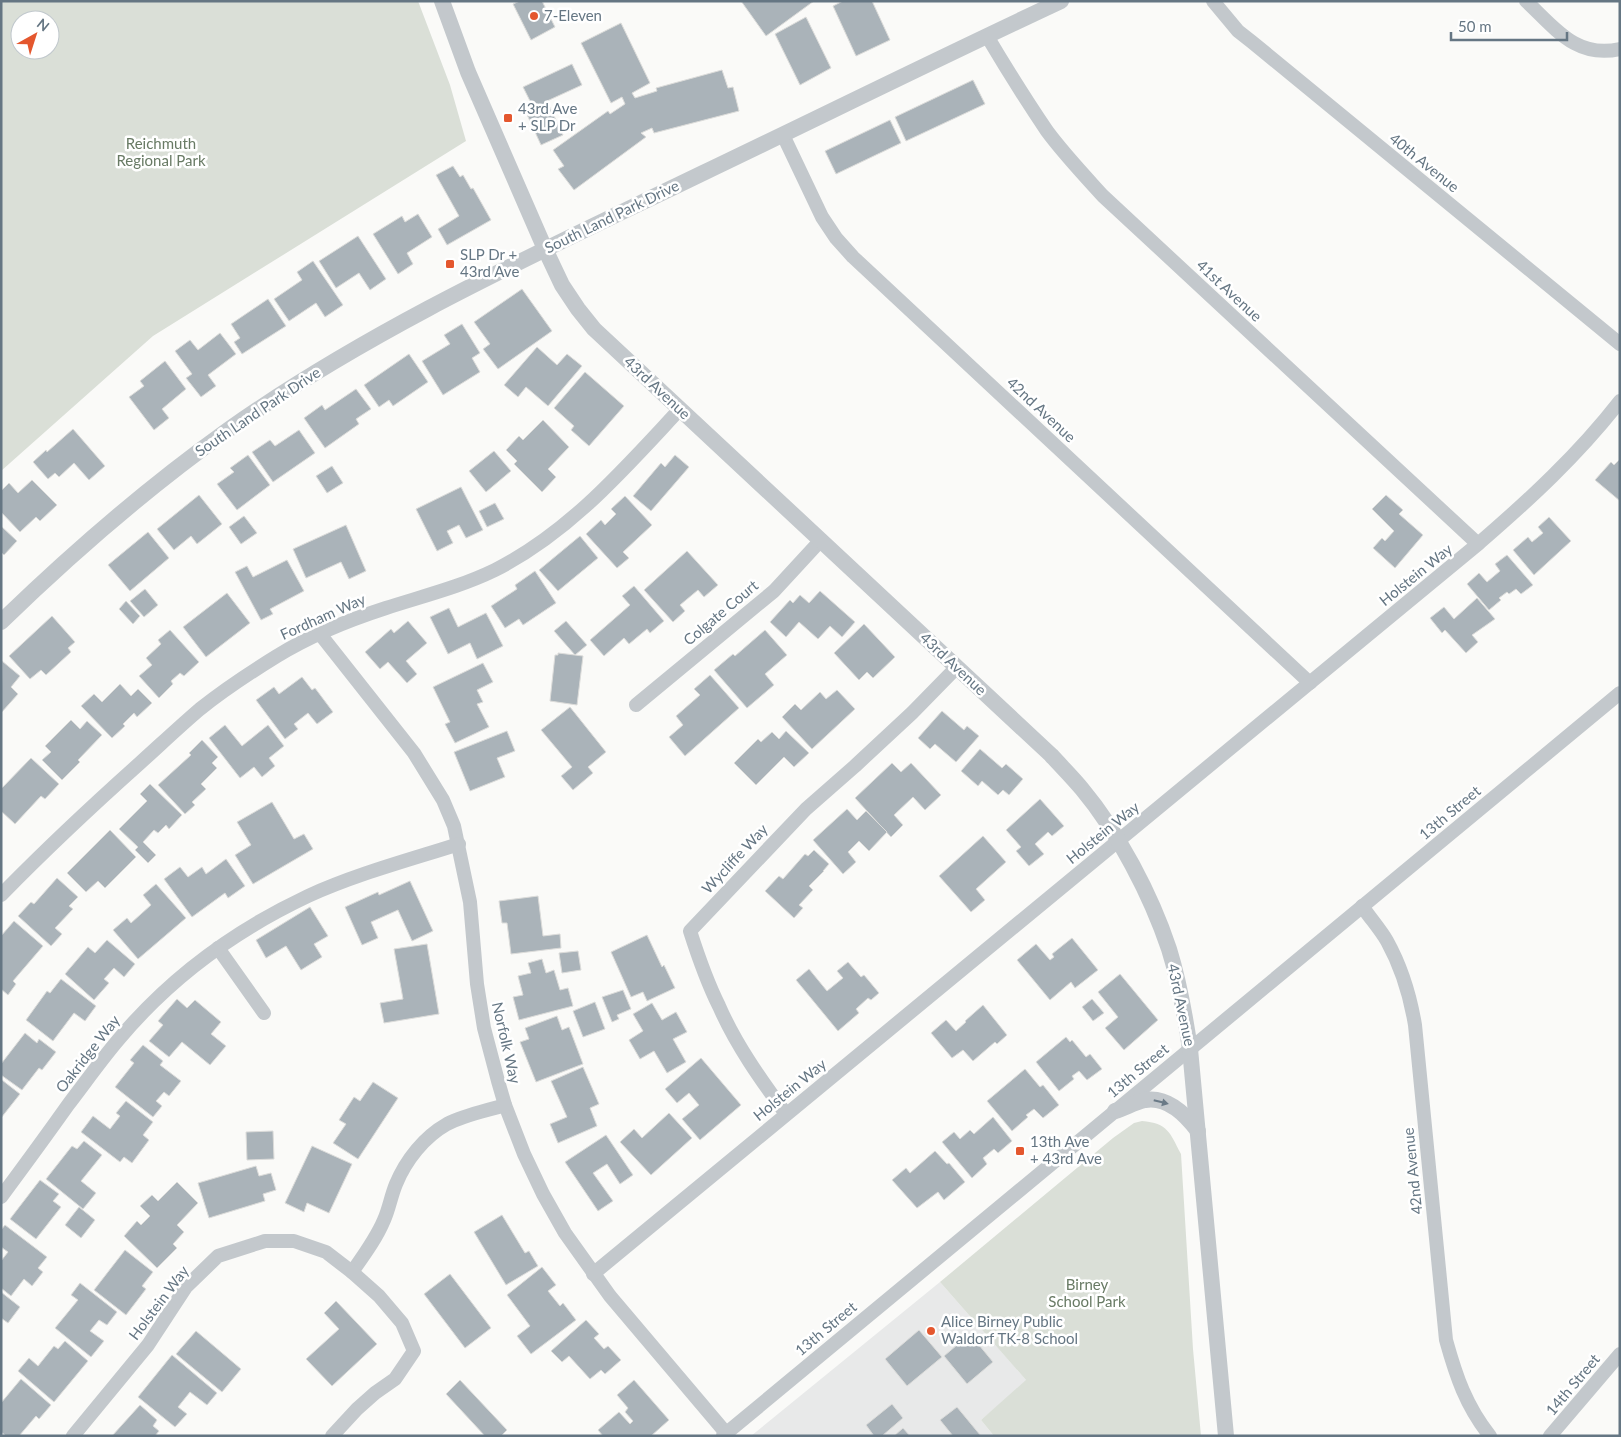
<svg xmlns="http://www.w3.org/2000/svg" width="1621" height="1437" font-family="Lato,sans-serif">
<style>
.built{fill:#e8e9e9}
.green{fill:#dadfd7;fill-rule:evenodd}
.building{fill:#aab3b9;stroke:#dcdcda}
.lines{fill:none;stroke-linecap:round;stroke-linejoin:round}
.minor{stroke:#c3c8cc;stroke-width:14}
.tertiary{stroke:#c3c8cc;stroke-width:16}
.oneway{fill:#6a7a87}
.poi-dot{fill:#e4572e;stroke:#fff;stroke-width:2}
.labels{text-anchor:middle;stroke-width:5;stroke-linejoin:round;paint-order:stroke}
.poi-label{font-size:15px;fill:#657683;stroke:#fff;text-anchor:start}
.park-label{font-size:15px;fill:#687a64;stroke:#fff}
.street-label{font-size:15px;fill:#657683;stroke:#fff}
</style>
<rect width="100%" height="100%" fill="#fafaf8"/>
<path class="built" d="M940,1282L1027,1381L981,1420L994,1436H751Z"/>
<g class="green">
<path d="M1,1H418L450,85L466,141L153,336L1,471ZM20,20H50V50H20Z"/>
<path d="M1142,1121C1168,1123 1170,1133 1181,1154L1193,1349L1201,1436H994L981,1420L1026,1380L940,1282L1113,1138L1134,1123Z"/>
</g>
<g class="building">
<path d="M520,1H542L555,27L531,40L513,4Z"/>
<path d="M741,1H814L766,36Z"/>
<path d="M843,1H872L890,40L856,56L833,6Z"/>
<path d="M806,17L831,68L800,85L775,34Z"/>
<path d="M621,23L650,83L632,93L635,98L657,91L656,88L722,70L728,88L733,87L739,111L654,133L652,128L641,133L646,137L574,190L558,169L564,166L553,150L608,111L610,114L625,104L622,97L611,103L581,43Z"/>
<path d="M572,64L582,85L547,101L563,135L541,145L524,108L532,105L523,87Z"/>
<path d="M973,80L985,104L906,141L895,117Z"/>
<path d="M890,120L901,143L836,174L825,151Z"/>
<path d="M453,166L460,177L463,175L471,189L473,188L491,220L447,245L438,229L459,216L436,175Z"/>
<path d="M418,214L432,237L407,253L413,264L398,274L373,234L402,216L405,222Z"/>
<path d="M358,236L386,279L370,290L359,273L336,288L319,261Z"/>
<path d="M313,261L343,305L325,317L316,303L289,321L274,299L302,280L297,272Z"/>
<path d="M522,289L552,331L498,369L483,349L490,344L474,322Z"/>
<path d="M268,299L286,326L242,354L234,342L240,338L231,324Z"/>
<path d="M462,324L480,353L472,358L480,372L443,395L422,361L450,344L444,335Z"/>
<path d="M220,333L236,354L208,375L216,386L201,397L186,378L192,374L175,351L190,340L198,350Z"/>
<path d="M537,347L557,365L567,354L582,366L548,406L526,387L518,397L504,385Z"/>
<path d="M409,354L428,382L393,406L389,400L379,407L364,385Z"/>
<path d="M165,361L186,389L162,409L169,418L154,430L129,397L144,386L140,381Z"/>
<path d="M585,372L624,406L589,446L571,430L574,426L554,408Z"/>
<path d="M356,389L371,409L356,419L359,424L325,448L304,418L322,405L325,410Z"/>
<path d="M543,420L569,447L548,469L556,477L542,492L514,464L517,461L506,450L519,436L523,440Z"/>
<path d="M73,429L105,466L89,480L74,463L59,477L55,473L48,479L33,462L46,450L47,452Z"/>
<path d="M299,430L315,453L273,482L252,452L270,440L275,446Z"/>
<path d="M494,451L511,471L486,492L469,471Z"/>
<path d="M248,455L270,485L237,510L217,484L234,472L230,468Z"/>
<path d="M675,455L689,467L651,511L633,496L661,463L665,467Z"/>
<path d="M1620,459V501L1595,480L1611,462L1614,465Z"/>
<path d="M332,466L343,483L327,493L316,476Z"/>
<path d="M32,480L57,505L40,521L36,517L20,532L1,512V491L9,483L18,493Z"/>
<path d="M461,487L483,530L466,538L459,525L447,531L453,543L437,551L416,509Z"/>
<path d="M199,495L222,524L197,544L191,536L174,550L157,529Z"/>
<path d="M1386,495L1403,510L1399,514L1423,535L1395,568L1373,548L1382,538L1385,541L1394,531L1372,509Z"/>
<path d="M625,496L652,525L623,552L629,558L617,568L586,534L601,520L605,525L616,514L611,509Z"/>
<path d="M495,503L504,519L487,527L479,511Z"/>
<path d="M244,516L257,533L241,544L229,527Z"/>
<path d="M1549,517L1571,541L1534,575L1513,550L1528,537L1532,542L1543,533L1538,527Z"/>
<path d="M346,525L366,571L349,579L341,562L306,578L293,549Z"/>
<path d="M1,526L17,541L4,555L1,552Z"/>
<path d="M148,532L169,558L130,591L108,565Z"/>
<path d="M580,536L598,558L558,591L539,570Z"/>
<path d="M687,551L718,585L704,597L698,590L680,605L685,611L673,622L644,590Z"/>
<path d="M1507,555L1533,585L1521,594L1516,589L1509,594L1507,592L1499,598L1501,600L1489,610L1467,584L1479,573L1487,582L1500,571L1495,564Z"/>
<path d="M287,560L304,591L270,609L273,614L261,620L235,572L247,566L253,577Z"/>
<path d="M535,571L556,603L523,625L519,619L505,628L491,606L517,589L515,585Z"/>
<path d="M634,586L664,621L650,633L647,629L629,644L624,638L604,656L590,640L630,605L622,596Z"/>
<path d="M145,589L158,605L144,617L130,601Z"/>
<path d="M820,591L855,622L842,637L830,626L818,639L799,622L786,637L770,622L790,600L793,603L800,595L809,603Z"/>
<path d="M227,593L250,623L206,657L183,627Z"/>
<path d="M1477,598L1495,619L1472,635L1478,642L1466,653L1445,630L1442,633L1430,618L1444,607L1454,619Z"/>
<path d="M126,601L140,616L133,624L119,609Z"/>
<path d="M449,608L458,627L486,613L503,646L477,659L470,643L448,654L430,617Z"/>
<path d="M52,616L75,642L68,648L71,652L46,675L41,670L30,679L9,656Z"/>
<path d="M408,621L427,643L406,661L417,674L407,683L388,662L380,669L365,652L391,629L394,633Z"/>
<path d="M566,621L587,645L575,655L554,631Z"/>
<path d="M864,624L895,657L873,678L867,672L859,680L834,653Z"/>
<path d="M170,630L199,662L184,676L180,673L171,681L173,684L159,698L139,676L152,665L146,658L161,644L158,640Z"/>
<path d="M765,630L787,655L765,674L774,685L747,708L714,670L733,654L735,656Z"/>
<path d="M558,653L583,656L577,705L550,701L555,655H558Z"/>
<path d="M2,661L20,676L11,687L18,694L1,713Z"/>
<path d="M483,663L493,682L477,690L483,702L477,704L489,727L455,743L445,724L450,722L433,687Z"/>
<path d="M710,675L739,708L685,756L669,737L683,725L676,716L700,695L694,689Z"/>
<path d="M302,677L312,690L315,688L333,712L317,724L308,713L294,724L298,729L285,739L256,700L274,687L279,694Z"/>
<path d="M120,684L131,696L138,689L152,703L137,717L134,713L123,724L125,726L112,738L81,706L94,694L102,702Z"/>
<path d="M837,690L855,709L812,749L782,717L795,704L801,710L820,692L826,699Z"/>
<path d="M570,707L606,752L588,767L593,773L573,790L561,776L572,767L541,730Z"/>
<path d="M942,711L964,730L967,726L979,736L956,762L935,744L930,749L918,738Z"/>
<path d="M71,720L80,729L87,721L102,735L78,760L80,762L62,780L42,760L51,752L45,746Z"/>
<path d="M225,725L242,746L268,725L284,746L269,758L275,766L262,777L254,767L240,778L209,738Z"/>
<path d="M507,731L515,751L497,758L505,777L470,791L454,752Z"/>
<path d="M786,731L809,753L794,767L784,757L756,785L734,763L758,739L761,742L772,732L779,739Z"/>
<path d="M202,740L218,757L212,763L217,768L201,784L206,789L192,802L195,805L185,814L158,785L191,755L189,753Z"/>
<path d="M980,749L1002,768L1006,764L1023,779L1009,795L1003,790L998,795L982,781L978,786L961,771Z"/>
<path d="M31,758L59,784L45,799L41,796L15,824L1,811V789Z"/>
<path d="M892,763L901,772L911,763L941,795L925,810L913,797L894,815L903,825L891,837L855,798Z"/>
<path d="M150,784L182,815L169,829L166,825L158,833L154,830L143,842L156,855L148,863L135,850L138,847L119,829L147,801L140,794Z"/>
<path d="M1040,799L1064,826L1052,836L1048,832L1035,844L1044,854L1029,866L1016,851L1021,847L1006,830Z"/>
<path d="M272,802L294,839L304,834L313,849L253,884L235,855L251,845L237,822Z"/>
<path d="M847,809L857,820L866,811L887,832L869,851L859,841L848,852L856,862L843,874L813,840Z"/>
<path d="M110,830L136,857L105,888L98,881L86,892L67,873Z"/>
<path d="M983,836L1006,862L976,889L985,900L971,912L939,876Z"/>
<path d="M814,850L829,864L823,871H824L809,886L813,890L799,905L803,908L794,918L765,891L779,876L783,879L805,854L808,856Z"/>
<path d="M226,859L245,886L228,898L225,893L192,917L164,879L180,867L188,877L202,867L206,874Z"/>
<path d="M57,878L78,897L69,906L73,909L55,928L62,934L51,946L18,916L31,902L34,904Z"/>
<path d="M410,881L433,931L412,941L398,910L371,922L378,938L362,945L345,907L378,892L379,895Z"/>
<path d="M156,884L186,918L138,959L113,930L127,918L131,923L151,905L143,895Z"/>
<path d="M538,896L543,936L560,934L561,948L511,954L507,923H502L499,901Z"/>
<path d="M310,907L328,936L314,944L322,957L301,970L286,946L266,958L256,940Z"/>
<path d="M14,921L43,946L13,981L16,984L8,995L1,989V936Z"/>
<path d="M647,935L662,967L664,965L675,988L647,1001L643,992L631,997L611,952Z"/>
<path d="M1072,938L1098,970L1075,988L1071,982L1050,1000L1017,960L1036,944L1050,960L1054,957L1052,954Z"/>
<path d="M107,940L135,964L124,977L114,968L104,979L109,983L94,1000L65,974L88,947L95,953Z"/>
<path d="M427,944L439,1014L384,1023L380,1003L403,999L394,949Z"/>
<path d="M578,951L581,970L562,973L559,953Z"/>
<path d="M542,959L546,973L554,970L560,990L568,988L573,1006L519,1020L513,997L523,995L518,976L531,973L528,963Z"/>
<path d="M848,962L861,977L864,975L879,993L871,1000L868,998L856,1009L859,1013L838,1031L796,980L809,969L827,991L843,978L837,971Z"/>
<path d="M1120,974L1158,1020L1124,1050L1105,1028L1118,1017L1098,992Z"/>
<path d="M61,979L96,1006L85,1021L74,1013L53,1041L26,1020L47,991L50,993Z"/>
<path d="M623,990L631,1009L617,1015L619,1019L612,1022L602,997Z"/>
<path d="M177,999L187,1008L195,1000L221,1022L211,1034L226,1046L210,1065L182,1042L169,1057L149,1041L163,1025L158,1021Z"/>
<path d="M1092,999L1104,1013L1093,1021L1082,1007Z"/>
<path d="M595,1002L605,1029L583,1037L573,1011Z"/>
<path d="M652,1003L662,1020L676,1012L687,1032L673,1039L686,1062L667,1073L654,1051L640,1059L629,1040L643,1031L633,1014Z"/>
<path d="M983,1005L1007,1035L997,1044L995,1042L973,1061L963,1050L952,1058L931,1033L946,1020L956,1031L966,1022L965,1021Z"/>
<path d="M557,1016L562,1030L569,1027L583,1064L536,1082L520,1042L529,1039L525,1028Z"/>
<path d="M25,1033L37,1043L39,1039L56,1052L42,1070L39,1068L22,1090L1,1075V1064Z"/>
<path d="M1066,1037L1070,1042L1072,1040L1086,1057L1090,1054L1102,1069L1087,1080L1079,1071L1072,1076L1074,1079L1059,1091L1036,1062Z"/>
<path d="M143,1045L163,1061L160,1065L181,1081L169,1096L164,1092L156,1101L162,1106L153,1117L115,1087L134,1063L130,1060Z"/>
<path d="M701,1058L741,1105L700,1140L682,1119L699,1105L689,1093L677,1103L665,1089Z"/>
<path d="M583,1067L599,1104L590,1108L597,1126L558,1143L550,1124L567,1117L551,1081Z"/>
<path d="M1025,1069L1040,1087L1043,1085L1059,1105L1043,1118L1034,1109L1026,1115L1028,1117L1012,1131L987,1101Z"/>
<path d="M2,1080L20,1094L1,1118V1081Z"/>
<path d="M373,1082L398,1098L358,1159L333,1143L346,1124L339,1120L354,1097L360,1101Z"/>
<path d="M126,1101L153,1122L143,1135L149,1140L132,1163L124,1157L120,1162L81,1132L93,1116L110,1129L120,1116L116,1113Z"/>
<path d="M669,1113L692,1138L651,1175L620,1142L634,1129L642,1138Z"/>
<path d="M993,1117L1012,1141L998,1153L994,1149L983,1158L987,1164L972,1178L942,1142L954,1132L960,1139L970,1130L974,1134Z"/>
<path d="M273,1131L274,1159L247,1160L246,1132Z"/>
<path d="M606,1135L633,1175L620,1184L607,1164L593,1173L613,1201L598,1211L565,1162Z"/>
<path d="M84,1141L102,1155L81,1181L96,1193L83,1209L46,1179L72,1146L77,1149Z"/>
<path d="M312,1146L352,1164L329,1213L307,1203L304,1212L285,1203Z"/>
<path d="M935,1151L947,1164L949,1163L965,1182L944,1200L938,1192L917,1208L892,1180L906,1168L910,1173Z"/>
<path d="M256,1166L259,1176L271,1173L276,1190L263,1194L265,1201L209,1218L198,1183Z"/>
<path d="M40,1180L59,1194L53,1201L61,1207L36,1239L10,1219Z"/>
<path d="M177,1182L198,1203L177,1225L184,1232L173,1244L177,1248L157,1268L124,1236L137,1221L141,1225L150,1216L140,1206L152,1195L158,1201Z"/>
<path d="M79,1207L95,1220L81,1238L65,1225Z"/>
<path d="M502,1215L525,1253L529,1251L538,1266L506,1285L474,1232Z"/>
<path d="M5,1225L47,1257L38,1268L43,1272L32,1286L24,1279L11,1296L1,1288V1261L8,1252L1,1247V1230Z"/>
<path d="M125,1250L153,1272L142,1286L146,1289L126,1315L94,1290Z"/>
<path d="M542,1267L556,1285L548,1291L560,1306L563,1303L576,1320L531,1354L517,1336L530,1326L507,1295Z"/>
<path d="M450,1274L491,1328L465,1348L424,1294Z"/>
<path d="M80,1283L117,1312L107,1325L99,1320L90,1331L104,1341L91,1357L55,1328L78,1300L71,1295Z"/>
<path d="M1,1292L20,1307L8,1323L1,1318Z"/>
<path d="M336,1301L377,1344L332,1386L306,1359L339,1329L324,1313Z"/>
<path d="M586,1320L599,1334L594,1338L604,1349L608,1346L621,1360L605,1374L601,1370L590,1379L569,1356L562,1362L551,1351Z"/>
<path d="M919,1330L942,1357L907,1386L885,1359Z"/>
<path d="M196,1331L241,1369L222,1392L176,1354Z"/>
<path d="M970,1334L993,1362L967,1384L944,1356Z"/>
<path d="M65,1341L88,1361L54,1402L18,1371L29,1358L38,1366L54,1346L58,1349Z"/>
<path d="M172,1355L217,1393L207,1405L190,1392L178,1407L187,1414L175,1427L138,1397Z"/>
<path d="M21,1379L51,1405L39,1419L36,1416L19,1436H6L1,1432V1403Z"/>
<path d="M460,1380L507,1430L501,1436H485L446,1394Z"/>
<path d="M634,1380L669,1420L651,1436H603L598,1430L619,1412L630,1424L633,1421L625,1412L628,1408L617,1395Z"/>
<path d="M892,1404L903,1418L882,1436H874L866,1425Z"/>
<path d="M140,1405L157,1420L153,1426L159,1431L155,1436H112Z"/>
<path d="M957,1407L981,1436H953L940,1420Z"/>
<path d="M903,1428L910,1436H894Z"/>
</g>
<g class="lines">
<g class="minor">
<path d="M1213,1L1238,31L1252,42L1620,344"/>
<path d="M1526,1C1555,28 1576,59 1620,49"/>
<path d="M987,36C1006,68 1026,100 1047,131C1064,154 1084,175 1103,196L1478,544"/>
<path d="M783,135L822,217L836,238L853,257L1310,683"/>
<path d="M320,634L414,753L443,800L454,826L470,902L477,984L484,1028L498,1081L505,1105L524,1154L543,1194L565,1233L610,1296L726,1433"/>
<path d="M636,705L774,591L821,540"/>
<path d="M1,895C46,849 93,805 140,763C160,745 180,726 200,709C225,689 251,672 277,656C311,635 349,620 386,608C423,596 460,587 495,570C570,532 624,469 680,409"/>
<path d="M1362,906C1370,918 1380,929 1387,941C1402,968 1410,995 1415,1025L1446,1340C1456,1376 1466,1406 1490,1436"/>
<path d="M218,948L264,1013"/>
<path d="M786,1114C761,1080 736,1045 719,1006C707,982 698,956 690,931L806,809L855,766L912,713L957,667"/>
<path d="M1,1197C24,1166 46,1136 68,1105C85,1083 101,1060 119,1039C170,978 236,930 308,896C356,874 409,860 459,844"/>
<path d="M352,1272C364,1255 376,1239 384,1220C389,1209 391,1196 396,1184C406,1160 424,1137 447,1124C465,1115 486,1111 505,1105"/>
<path d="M593,1274L1478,544C1529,500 1578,455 1620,401"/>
<path d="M73,1436L148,1345L186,1287L218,1256L265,1241H294L326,1252L352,1272L379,1296L402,1323L414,1351L395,1379L375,1393L357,1409L332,1436"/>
<path d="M723,1436L1620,693"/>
<path d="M1550,1436L1620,1354"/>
</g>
<g class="tertiary">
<path d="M442,1L468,72L545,249L562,285L578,309L594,329L1051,755C1061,766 1072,777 1082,789C1118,832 1151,895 1169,949C1179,981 1185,1015 1190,1049L1226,1436"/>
<path d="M1,622C72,553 147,488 228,430C375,326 542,251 703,173C822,116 941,57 1061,1"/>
<path d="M1115,1111C1125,1108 1135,1102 1145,1100C1168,1096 1186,1115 1198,1131"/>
</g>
</g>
<defs><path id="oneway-solid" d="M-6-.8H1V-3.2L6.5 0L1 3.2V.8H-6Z" transform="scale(1.25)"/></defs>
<use class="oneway" href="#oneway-solid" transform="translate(1161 1102) rotate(14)"/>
<g class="poi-dot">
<circle cx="534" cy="16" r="5"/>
<rect x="503" y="113" width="10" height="10" rx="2.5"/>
<rect x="445" y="259" width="10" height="10" rx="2.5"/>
<rect x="1015" y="1146" width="10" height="10" rx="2.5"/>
<circle cx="931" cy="1331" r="5"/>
</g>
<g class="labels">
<g class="poi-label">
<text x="544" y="21">7-Eleven</text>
<text x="518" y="114">43rd Ave<tspan x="518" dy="17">+ SLP Dr</tspan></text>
<text x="460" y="260">SLP Dr +<tspan x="460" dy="17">43rd Ave</tspan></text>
<text x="1030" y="1147">13th Ave<tspan x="1030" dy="17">+ 43rd Ave</tspan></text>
<text x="941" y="1327">Alice Birney Public<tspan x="941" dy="17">Waldorf TK-8 School</tspan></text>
</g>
<g class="park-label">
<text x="161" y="149">Reichmuth<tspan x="161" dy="17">Regional Park</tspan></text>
<text x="1087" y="1290">Birney<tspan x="1087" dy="17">School Park</tspan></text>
</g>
<g class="street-label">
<text transform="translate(1424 163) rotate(39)" y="5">40th Avenue</text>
<text transform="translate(612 217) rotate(-26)" y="5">South Land Park Drive</text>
<text transform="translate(1229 291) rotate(43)" y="5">41st Avenue</text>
<text transform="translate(657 388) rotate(43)" y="5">43rd Avenue</text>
<text transform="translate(1041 410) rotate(43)" y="5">42nd Avenue</text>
<text transform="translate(258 412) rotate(-34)" y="5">South Land Park Drive</text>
<text transform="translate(1416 575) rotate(-39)" y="5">Holstein Way</text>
<text transform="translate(721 613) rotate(-40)" y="5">Colgate Court</text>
<text transform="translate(323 617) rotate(-24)" y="5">Fordham Way</text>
<text transform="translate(953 664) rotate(43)" y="5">43rd Avenue</text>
<text transform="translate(1450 813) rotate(-40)" y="5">13th Street</text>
<text transform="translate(1103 833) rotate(-39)" y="5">Holstein Way</text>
<text transform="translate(735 859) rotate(-47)" y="5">Wycliffe Way</text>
<text transform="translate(1181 1005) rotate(78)" y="5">43rd Avenue</text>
<text transform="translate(506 1043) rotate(77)" y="5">Norfolk Way</text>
<text transform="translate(88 1054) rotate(-52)" y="5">Oakridge Way</text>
<text transform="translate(1138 1071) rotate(-40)" y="5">13th Street</text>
<text transform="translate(790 1090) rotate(-39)" y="5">Holstein Way</text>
<text transform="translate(1413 1171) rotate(-96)" y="5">42nd Avenue</text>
<text transform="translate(159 1303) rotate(-53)" y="5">Holstein Way</text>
<text transform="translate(826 1329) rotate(-40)" y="5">13th Street</text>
<text transform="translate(1573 1385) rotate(-50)" y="5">14th Street</text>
</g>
</g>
<rect width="1621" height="1437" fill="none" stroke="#657683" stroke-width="5"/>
<g transform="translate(35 35) rotate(39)"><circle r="24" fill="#ffffff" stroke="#c1c8cd"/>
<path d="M0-4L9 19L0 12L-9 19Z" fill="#e4572e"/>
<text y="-8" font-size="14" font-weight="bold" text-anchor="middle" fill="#657683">N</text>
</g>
<path d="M1451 32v8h116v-8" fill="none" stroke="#657683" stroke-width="2.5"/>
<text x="1458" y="32" font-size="15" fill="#657683" stroke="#ffffff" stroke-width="4" paint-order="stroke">50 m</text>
</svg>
